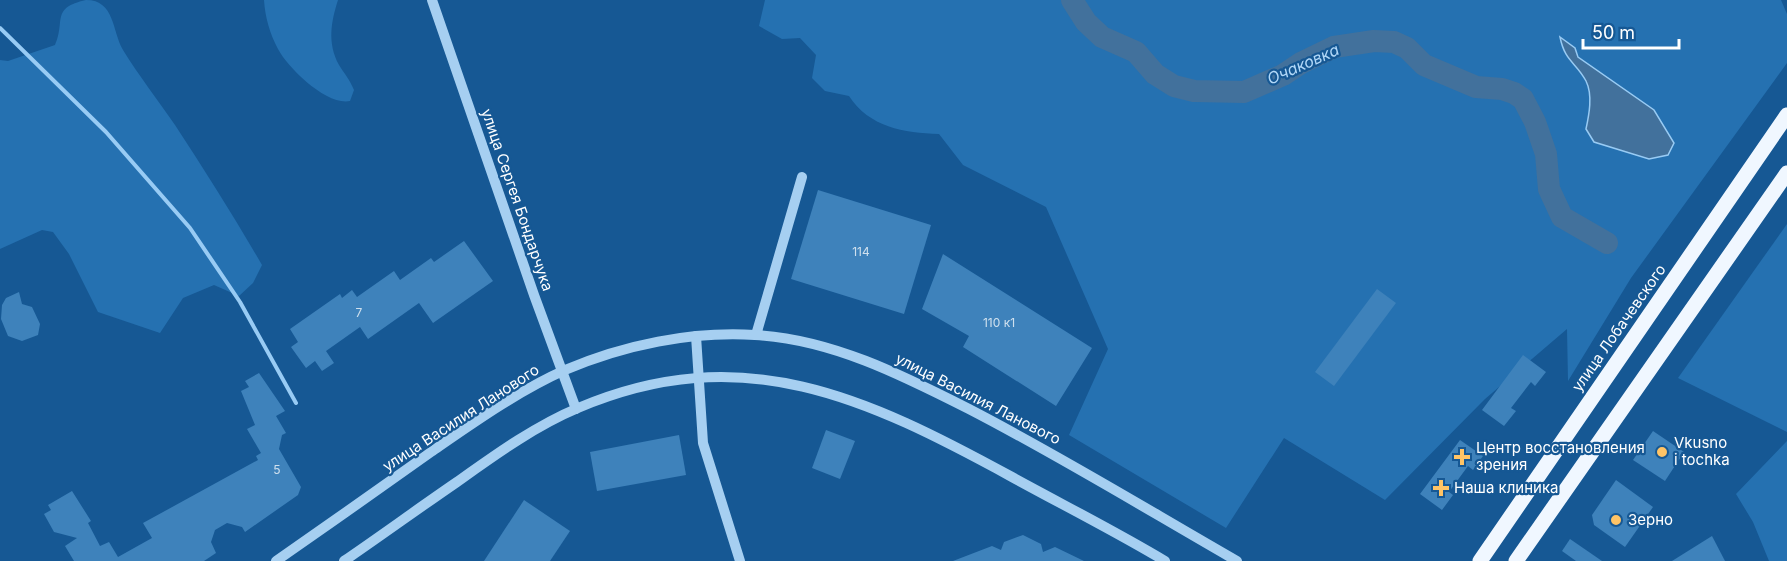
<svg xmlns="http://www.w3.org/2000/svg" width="1787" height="561" font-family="Inter,sans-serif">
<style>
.green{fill:#2571b1;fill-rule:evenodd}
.water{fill:#42719c;stroke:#98cbf4;stroke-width:1.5}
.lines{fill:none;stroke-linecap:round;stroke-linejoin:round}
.stream{stroke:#98cbf4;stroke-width:4}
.river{stroke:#42719c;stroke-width:22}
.building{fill:#3e82bb}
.minor{stroke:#a6cff1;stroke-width:10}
.major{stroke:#f0f7ff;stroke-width:15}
.poi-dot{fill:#ffc466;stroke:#165894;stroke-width:2}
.labels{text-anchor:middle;stroke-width:4.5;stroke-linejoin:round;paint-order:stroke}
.number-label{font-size:12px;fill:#cfe0ee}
.street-label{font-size:15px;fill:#fff;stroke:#165894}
.poi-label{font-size:15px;fill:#fff;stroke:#165894;text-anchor:start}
.water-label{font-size:16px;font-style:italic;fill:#b2d8f8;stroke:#165894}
</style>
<rect width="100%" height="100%" fill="#165894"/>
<g class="green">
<path d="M86,0C115,0 112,31 123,50C139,76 158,100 175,125C205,171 235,218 262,265L253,283L239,296L214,285L183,298L160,333L98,312L69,254L53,232L42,230L0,249V60L8,61L55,45C66,21 50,8 86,0Z"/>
<path d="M264,0H338C331,22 327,43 339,65C344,73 350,80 354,90L350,101C327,106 288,68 278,49C270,34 265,17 264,0Z"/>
<path d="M765,0H1781L1787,14V63L1631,278L1568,381L1567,329L1485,399L1385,500L1284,438L1226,528L1069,435L1108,349L1046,207L963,165L939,134C904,133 869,127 849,96L825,91L812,78L816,55L800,38L782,39L759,26ZM1560,37L1575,48L1621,149L1594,142L1586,129C1589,115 1593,95 1586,82C1577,63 1565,63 1560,37Z"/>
<path d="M1787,224V432L1678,378Z"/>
<path d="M1787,441V561H1769L1753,522L1736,494Z"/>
</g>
<path class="water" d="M1560,37L1575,48L1578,57L1654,110L1674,143L1668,155L1649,159L1594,142L1586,129C1589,115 1593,95 1586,81C1576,62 1565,62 1560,37Z"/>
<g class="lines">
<path class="stream" d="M0,28L106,132L190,228L240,302L296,403"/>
<path class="river" d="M1072,0L1086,22L1102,37L1136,52L1155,74L1174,86L1194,91L1244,92L1283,75L1301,63L1334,47L1374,41L1394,42L1407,48L1424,65L1476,87L1502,89L1514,93L1523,99L1535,122L1546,154L1549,189L1562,217L1607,243"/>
</g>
<g class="building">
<path d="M818,190L931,225L904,314L791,279Z"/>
<path d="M464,241L493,281L433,323L419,303L368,339L360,327L326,351L334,363L322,371L315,361L306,368L291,347L298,342L290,329L340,294L342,298L352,290L357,297L394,271L400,280L431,258L434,262Z"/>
<path d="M943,254L1092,348L1056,406L963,347L969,336L922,309Z"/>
<path d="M1377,289L1396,303L1334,386L1315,372Z"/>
<path d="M19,292L22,304L32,307L40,324L38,335L22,341L8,336L1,319L2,305L6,298Z"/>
<path d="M1523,355L1546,372L1535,386L1531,382L1511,408L1516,411L1504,426L1482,410Z"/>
<path d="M259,373L285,411L276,416L286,433L282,435L279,449L301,487L298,495L245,532L242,527L227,523L215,530L211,542L216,553L204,561H74L65,546L77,538L54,532L44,514L51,510L48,505L72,491L91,521L88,523L100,546L109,542L118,557L152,538L143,523L258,460L256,456L261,453L247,429L255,425L241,391L249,387L245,381Z"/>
<path d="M826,430L855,441L840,479L812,468Z"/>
<path d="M1653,431L1684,452L1665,481L1633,460Z"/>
<path d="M679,435L686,475L597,491L590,452Z"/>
<path d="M1460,440L1483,456L1473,470L1468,466L1449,492L1453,495L1442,510L1420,494Z"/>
<path d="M1616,480L1653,507L1625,547L1594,525L1592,515Z"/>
<path d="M524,500L570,531L550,561H484Z"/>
<path d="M1023,535L1041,544L1043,552L1055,547L1084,561H953L992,546L1001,550L1004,542Z"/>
<path d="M1712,536L1725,561H1672Z"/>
<path d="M1570,539L1602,561H1576L1562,551Z"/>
</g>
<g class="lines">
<g class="minor">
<path d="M432,0L534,295L576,409"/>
<path d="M756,335L802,177"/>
<path d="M696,336L703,443L740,561"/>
<path d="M276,561C328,525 379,489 431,452C473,423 518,391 565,370C624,345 691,331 755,335C831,339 902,375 969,409C1060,456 1148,510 1237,561"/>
<path d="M344,561C382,535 419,508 457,482C495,455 535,426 578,408C743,338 867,398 1012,477C1063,505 1115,531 1165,561"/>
</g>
<g class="major">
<path d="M1480,561L1787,115"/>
<path d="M1516,561L1787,173"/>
</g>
</g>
<g class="poi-dot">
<circle cx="1662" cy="452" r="6"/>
<path d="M1459 448h6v6h6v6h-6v6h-6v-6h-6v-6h6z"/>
<path d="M1438 479h6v6h6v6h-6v6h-6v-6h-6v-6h6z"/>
<circle cx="1616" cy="520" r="6"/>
</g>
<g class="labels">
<g class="number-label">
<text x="861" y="256">114</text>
<text x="359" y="317">7</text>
<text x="999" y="327">110 к1</text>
<text x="277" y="474">5</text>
</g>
<g class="street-label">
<text transform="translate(517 200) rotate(71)" y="5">улица Сергея Бондарчука</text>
<text transform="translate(1619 328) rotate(-55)" y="5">улица Лобачевского</text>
<text transform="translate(978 399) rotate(27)" y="5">улица Василия Ланового</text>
<text transform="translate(461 418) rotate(-33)" y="5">улица Василия Ланового</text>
</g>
<g class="poi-label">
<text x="1674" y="448">Vkusno<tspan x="1674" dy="17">i tochka</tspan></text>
<text x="1476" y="453">Центр восстановления<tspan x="1476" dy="17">зрения</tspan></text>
<text x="1454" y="493">Наша клиника</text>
<text x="1628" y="525">Зерно</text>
</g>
<g class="water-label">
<text transform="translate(1303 64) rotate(-24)" y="6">Очаковка</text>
</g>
</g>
<path d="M1583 39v9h96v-9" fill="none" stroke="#ffffff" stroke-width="3"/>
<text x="1592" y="39" font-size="18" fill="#ffffff" stroke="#165894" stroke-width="4.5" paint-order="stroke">50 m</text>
</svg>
